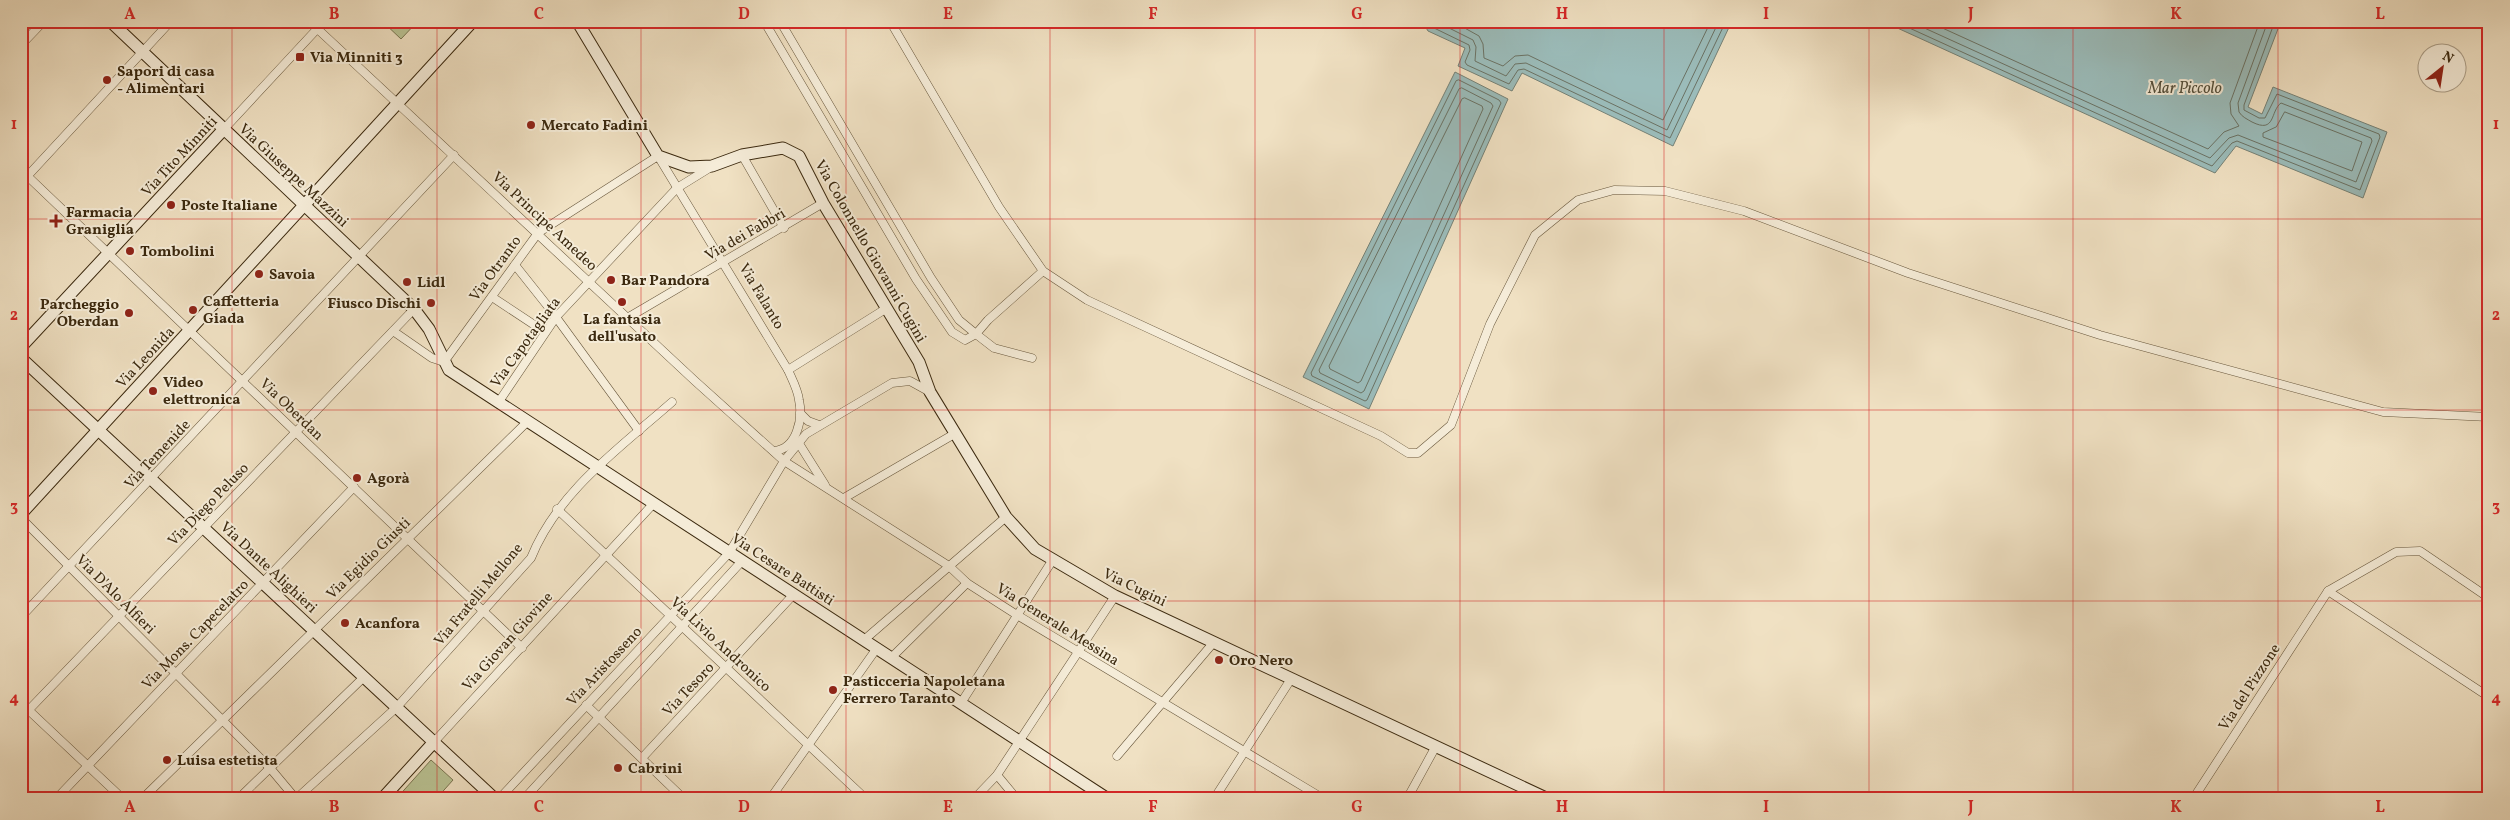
<svg xmlns="http://www.w3.org/2000/svg" width="2510" height="820" font-family="Vollkorn,serif">
<style>
.green{fill:#bac394;stroke:#7a7652}
.water{fill:#9bbcba;stroke:#758176}
.lines{fill:none;stroke-linecap:round;stroke-linejoin:round}
.shore{stroke:#6b7264;stroke-width:1}
.street-casing{stroke:#68573c;stroke-width:9}
.secondary-casing{stroke:#3b290f;stroke-width:13}
.street{stroke:#f5ecd8;stroke-width:8}
.secondary{stroke:#f5ecd8;stroke-width:11}
.grid{fill:none;stroke:#d62828;stroke-width:1;stroke-opacity:0.55}
.poi-dot{fill:#8f2418;stroke:#f5ecd8;stroke-width:2}
.labels{text-anchor:middle;stroke-width:4;stroke-linejoin:round;paint-order:stroke}
.poi-label{font-size:15px;font-weight:bold;fill:#3b290f;stroke:#f5ecd8;text-anchor:start}
.street-label{font-size:15px;fill:#3b290f;stroke:#f5ecd8}
.water-label{font-size:16px;font-style:italic;fill:#534e3a;stroke:#f5ecd8}
.neatline{fill:none;stroke:#d62828;stroke-width:2}
.grid-label{font-size:16px;text-anchor:middle;font-weight:bold;fill:#d62828}
</style>
<rect width="100%" height="100%" fill="#f0e1c3"/>
<filter id="stains"><feTurbulence type="fractalNoise" baseFrequency=".004" numOctaves="4"/><feColorMatrix values="0 0 0 0 .2 0 0 0 0 .09 0 0 0 0 .02 0 0 0 .5 -.17"/></filter>
<radialGradient id="worn" r=".72"><stop offset=".6" stop-color="#630" stop-opacity="0"/><stop offset="1" stop-color="#630" stop-opacity=".3"/></radialGradient>
<g class="green">
<path d="M382,21H418L401,39Z"/>
<path d="M431,760L453,780L436,799H396Z"/>
</g>
<g class="water">
<path d="M1422,21H1732L1673,146L1522,73L1512,91L1458,66L1465,48L1428,31Z"/>
<path d="M1882,21H2281L2248,107L2262,114L2273,87L2387,132L2363,198L2236,146L2215,173Z"/>
<path d="M1455,72L1508,99L1369,409L1303,377Z"/>
</g>
<g class="lines">
<g class="shore">
<path d="M1428,21L1432,27L1469,45L1470,50L1465,62L1467,65L1509,84L1518,70L1524,69L1670,138L1726,21"/>
<path d="M1435,21L1473,40L1476,47L1475,61L1506,76L1515,64L1526,63L1667,130L1719,21"/>
<path d="M1452,21L1479,36L1483,44L1484,58L1503,66L1515,56L1528,55L1663,120L1711,21"/>
<path d="M1894,21L2212,166L2232,143L2237,141L2360,190L2380,137L2379,134L2277,94L2265,118H2259L2244,110V105L2275,21"/>
<path d="M1909,21L2210,158L2229,138L2238,135L2356,182L2372,141L2371,138L2281,103C2270,111 2276,134 2252,122C2247,119 2242,117 2239,112L2238,103L2268,21"/>
<path d="M1927,21L2208,149L2224,132L2239,126L2231,114L2230,103L2260,21"/>
<path d="M1459,80L1499,100L1501,103L1367,400L1365,401L1312,376L1311,373L1456,81Z"/>
<path d="M1462,88L1491,103L1493,106L1364,391L1361,393L1320,373L1319,370L1459,89Z"/>
<path d="M1465,98L1482,106L1483,109L1361,381L1358,383L1330,369L1329,366L1462,99Z"/>
<path d="M2285,112L2362,142L2352,171L2263,137V133L2276,127Z"/>
</g>
<g class="street-casing">
<g id="street">
<path d="M309,21L695,381L784,461L949,566L967,583L1017,615L1324,799"/>
<path d="M764,21L916,279L952,332L965,340L976,334L959,320L931,278L780,21"/>
<path d="M890,21L999,207L1043,271L1087,300L1381,436L1408,453H1418L1451,425L1490,324L1535,235L1578,200L1614,190L1665,191L1744,211L1908,273L2100,335L2383,412L2489,417"/>
<path d="M21,45L44,21"/>
<path d="M224,129L317,29"/>
<path d="M742,155L784,228"/>
<path d="M21,170L522,648"/>
<path d="M21,183L171,21"/>
<path d="M515,265L550,309L639,431"/>
<path d="M492,297L545,332"/>
<path d="M629,317L823,203"/>
<path d="M393,331L432,358L444,362L538,233L658,156L788,370C792,379 798,390 799,400C803,419 797,449 774,451"/>
<path d="M1032,358L994,348L976,334L988,320L1043,271"/>
<path d="M788,370L887,308"/>
<path d="M498,403L556,317L677,188L711,167"/>
<path d="M800,413L808,421L819,425"/>
<path d="M798,442L825,485"/>
<path d="M844,498L956,433"/>
<path d="M557,509L866,799"/>
<path d="M21,518L270,768L296,799"/>
<path d="M2328,591L2489,697"/>
<path d="M21,617L454,155"/>
<path d="M864,640L1006,517"/>
<path d="M891,658L967,583"/>
<path d="M21,703L123,799"/>
<path d="M961,703L1052,561"/>
<path d="M586,705L684,799"/>
<path d="M21,718L414,309"/>
<path d="M434,742L654,503"/>
<path d="M1117,756L1214,642"/>
<path d="M642,758L794,594"/>
<path d="M997,775L1017,799"/>
<path d="M56,799L354,487"/>
<path d="M142,799L527,422"/>
<path d="M238,799L364,677"/>
<path d="M296,799L397,707L531,558C558,491 620,448 672,402"/>
<path d="M499,799L729,553L784,461L806,434L892,383L910,381L930,392"/>
<path d="M524,799L742,561"/>
<path d="M770,799L877,648"/>
<path d="M974,799L997,775L1115,596"/>
<path d="M1214,799L1291,679"/>
<path d="M1407,799L1436,746"/>
<path d="M2193,799L2328,591L2396,552L2420,551L2489,598"/>
</g>
</g>
<g class="secondary-casing">
<g id="secondary">
<path d="M110,21L414,309L429,329L449,370L1108,799"/>
<path d="M577,21L658,156L689,167L712,166L742,155L783,148L799,156L823,203L919,362L930,392L1006,517L1035,549L1115,596L1548,799"/>
<path d="M21,347L224,129"/>
<path d="M21,358L495,799"/>
<path d="M21,514L473,21"/>
<path d="M382,799L434,742"/>
</g>
</g>
<use href="#street" class="street"/>
<use href="#secondary" class="secondary"/>
</g>
<path class="grid" d="M232,21V799M437,21V799M641,21V799M846,21V799M1050,21V799M1255,21V799M1460,21V799M1664,21V799M1869,21V799M2073,21V799M2278,21V799M21,219H2489M21,410H2489M21,601H2489"/>
<g class="poi-dot">
<rect x="295" y="52" width="10" height="10" rx="2.5"/>
<circle cx="107" cy="80" r="5"/>
<circle cx="531" cy="125" r="5"/>
<circle cx="171" cy="205" r="5"/>
<path d="M53.5 213.5h5v5h5v5h-5v5h-5v-5h-5v-5h5z"/>
<circle cx="130" cy="251" r="5"/>
<circle cx="259" cy="274" r="5"/>
<circle cx="611" cy="280" r="5"/>
<circle cx="407" cy="282" r="5"/>
<circle cx="622" cy="302" r="5"/>
<circle cx="431" cy="303" r="5"/>
<circle cx="193" cy="310" r="5"/>
<circle cx="129" cy="313" r="5"/>
<circle cx="153" cy="391" r="5"/>
<circle cx="357" cy="478" r="5"/>
<circle cx="345" cy="623" r="5"/>
<circle cx="1219" cy="660" r="5"/>
<circle cx="833" cy="690" r="5"/>
<circle cx="167" cy="760" r="5"/>
<circle cx="618" cy="768" r="5"/>
</g>
<g class="labels">
<g class="poi-label">
<text x="310" y="62">Via Minniti 3</text>
<text x="117" y="76">Sapori di casa<tspan x="117" dy="17">- Alimentari</tspan></text>
<text x="541" y="130">Mercato Fadini</text>
<text x="181" y="210">Poste Italiane</text>
<text x="66" y="217">Farmacia<tspan x="66" dy="17">Graniglia</tspan></text>
<text x="140" y="256">Tombolini</text>
<text x="269" y="279">Savoia</text>
<text x="621" y="285">Bar Pandora</text>
<text x="417" y="287">Lidl</text>
<text x="203" y="306">Caffetteria<tspan x="203" dy="17">Giada</tspan></text>
<text x="421" y="308" text-anchor="end">Fiusco Dischi</text>
<text x="119" y="309" text-anchor="end">Parcheggio<tspan x="119" dy="17">Oberdan</tspan></text>
<text x="622" y="324" text-anchor="middle">La fantasia<tspan x="622" dy="17">dell'usato</tspan></text>
<text x="163" y="387">Video<tspan x="163" dy="17">elettronica</tspan></text>
<text x="367" y="483">Agorà</text>
<text x="355" y="628">Acanfora</text>
<text x="1229" y="665">Oro Nero</text>
<text x="843" y="686">Pasticceria Napoletana<tspan x="843" dy="17">Ferrero Taranto</tspan></text>
<text x="177" y="765">Luisa estetista</text>
<text x="628" y="773">Cabrini</text>
</g>
<g class="street-label">
<text transform="translate(179 156) rotate(-47)" y="5">Via Tito Minniti</text>
<text transform="translate(294 175) rotate(43)" y="5">Via Giuseppe Mazzini</text>
<text transform="translate(545 221) rotate(43)" y="5">Via Principe Amedeo</text>
<text transform="translate(745 234) rotate(-30)" y="5">Via dei Fabbri</text>
<text transform="translate(871 251) rotate(60)" y="5">Via Colonnello Giovanni Cugini</text>
<text transform="translate(495 268) rotate(-54)" y="5">Via Otranto</text>
<text transform="translate(762 296) rotate(59)" y="5">Via Falanto</text>
<text transform="translate(525 342) rotate(-54)" y="5">Via Capotagliata</text>
<text transform="translate(145 357) rotate(-47)" y="5">Via Leonida</text>
<text transform="translate(292 409) rotate(44)" y="5">Via Oberdan</text>
<text transform="translate(157 454) rotate(-47)" y="5">Via Temenide</text>
<text transform="translate(208 504) rotate(-46)" y="5">Via Diego Peluso</text>
<text transform="translate(368 558) rotate(-44)" y="5">Via Egidio Giusti</text>
<text transform="translate(269 567) rotate(43)" y="5">Via Dante Alighieri</text>
<text transform="translate(783 569) rotate(33)" y="5">Via Cesare Battisti</text>
<text transform="translate(1135 587) rotate(26)" y="5">Via Cugini</text>
<text transform="translate(116 594) rotate(45)" y="5">Via D'Alo Alfieri</text>
<text transform="translate(478 594) rotate(-50)" y="5">Via Fratelli Mellone</text>
<text transform="translate(1058 624) rotate(32)" y="5">Via Generale Messina</text>
<text transform="translate(195 634) rotate(-46)" y="5">Via Mons. Capecelatro</text>
<text transform="translate(507 641) rotate(-48)" y="5">Via Giovan Giovine</text>
<text transform="translate(721 644) rotate(43)" y="5">Via Livio Andronico</text>
<text transform="translate(604 666) rotate(-47)" y="5">Via Aristosseno</text>
<text transform="translate(2249 687) rotate(-57)" y="5">Via del Pizzone</text>
<text transform="translate(688 689) rotate(-47)" y="5">Via Tesoro</text>
</g>
<g class="water-label">
<text x="2185" y="93">Mar Piccolo</text>
</g>
</g>
<rect width="2510" height="820" fill="none" stroke="#f0e1c3" stroke-width="55"/>
<g transform="translate(2442 68) rotate(30)"><circle r="24" fill="#f5ecd8" stroke="#ab9e88"/>
<path d="M0-4L9 19L0 12L-9 19Z" fill="#8f2418"/>
<text y="-8" font-size="14" font-weight="bold" text-anchor="middle" fill="#3b290f">N</text>
</g>
<rect x="28" y="28" width="2454" height="764" class="neatline"/>
<g class="grid-label">
<text x="130" y="19">A</text>
<text x="334" y="19">B</text>
<text x="539" y="19">C</text>
<text x="744" y="19">D</text>
<text x="948" y="19">E</text>
<text x="1153" y="19">F</text>
<text x="1357" y="19">G</text>
<text x="1562" y="19">H</text>
<text x="1766" y="19">I</text>
<text x="1971" y="19">J</text>
<text x="2176" y="19">K</text>
<text x="2380" y="19">L</text>
<text x="14" y="129">1</text>
<text x="2496" y="129">1</text>
<text x="14" y="320">2</text>
<text x="2496" y="320">2</text>
<text x="14" y="511">3</text>
<text x="2496" y="511">3</text>
<text x="14" y="703">4</text>
<text x="2496" y="703">4</text>
<text x="130" y="812">A</text>
<text x="334" y="812">B</text>
<text x="539" y="812">C</text>
<text x="744" y="812">D</text>
<text x="948" y="812">E</text>
<text x="1153" y="812">F</text>
<text x="1357" y="812">G</text>
<text x="1562" y="812">H</text>
<text x="1766" y="812">I</text>
<text x="1971" y="812">J</text>
<text x="2176" y="812">K</text>
<text x="2380" y="812">L</text>
</g>
<rect width="100%" height="100%" filter="url(#stains)"/>
<rect width="100%" height="100%" fill="url(#worn)"/>
</svg>
